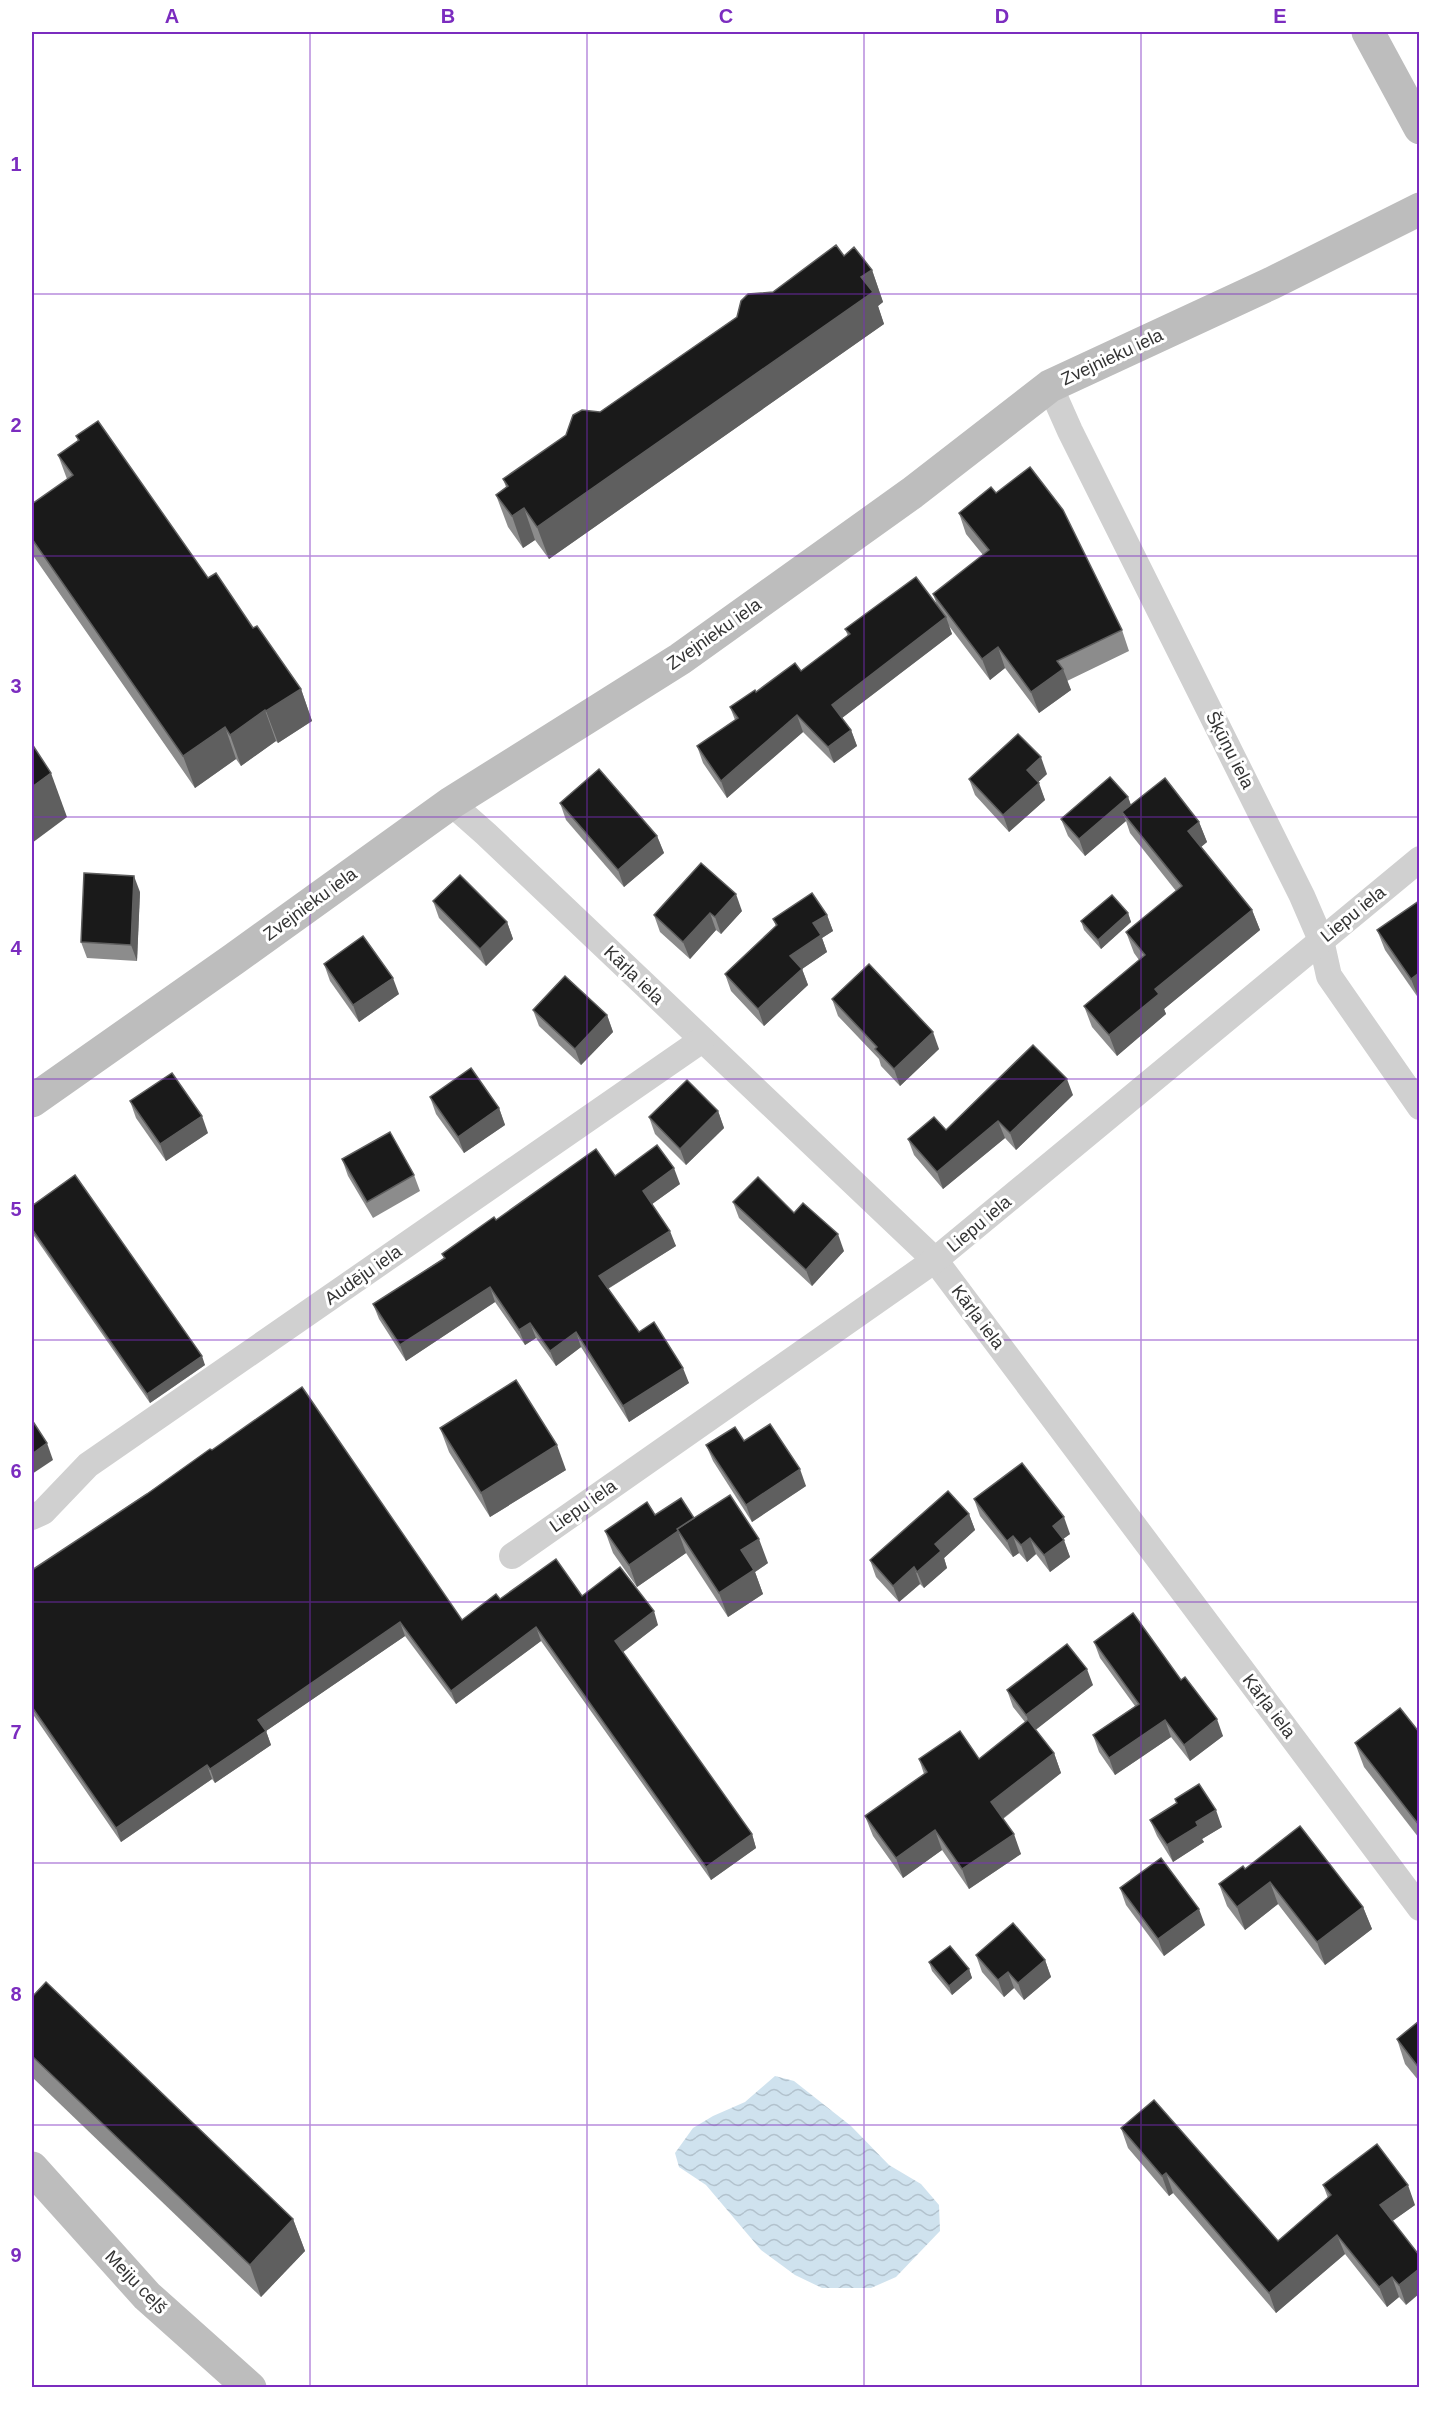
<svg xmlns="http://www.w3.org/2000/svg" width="1451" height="2419" font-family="Arial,sans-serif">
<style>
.water{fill:url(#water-waves)}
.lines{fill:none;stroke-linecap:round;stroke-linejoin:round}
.street{stroke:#d0d0d0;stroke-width:26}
.secondary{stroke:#bdbdbd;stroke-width:33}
.wall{fill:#8c8c8c}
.shaded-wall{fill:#5f5f5f}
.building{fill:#1a1a1a;stroke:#5f5f5f;stroke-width:1.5}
.grid{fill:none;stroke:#7b2cbf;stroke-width:1.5;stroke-opacity:0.55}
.labels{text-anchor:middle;stroke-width:6;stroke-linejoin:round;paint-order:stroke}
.street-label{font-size:18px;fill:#333;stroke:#fff}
.neatline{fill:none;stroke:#7b2cbf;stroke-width:2}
.grid-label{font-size:20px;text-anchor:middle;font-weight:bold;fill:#7b2cbf}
</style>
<defs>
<pattern id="water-waves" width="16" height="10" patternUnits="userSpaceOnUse" patternTransform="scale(1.5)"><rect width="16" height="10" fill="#cfe2ee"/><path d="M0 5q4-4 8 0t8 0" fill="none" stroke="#b2c2cd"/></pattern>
</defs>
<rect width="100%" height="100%" fill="#fff"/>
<path class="water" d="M775,2076L794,2081L851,2126L889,2165L921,2184L939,2205L940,2231L896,2277L871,2288H822L795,2275L761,2250L706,2185L679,2167L675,2153L693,2128L713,2116L745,2102Z"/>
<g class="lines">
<g class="street">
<path d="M1050,386L1070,431L1302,896L1321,940L1329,976L1420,1107"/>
<path d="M451,803L486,834L935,1260L1420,1908"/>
<path d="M32,1517L43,1512L88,1465L702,1040"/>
<path d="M512,1556L935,1260L1420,859"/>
</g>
<g class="secondary">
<path d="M1368,32L1420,128"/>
<path d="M32,1101L234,959L451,803L680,659L912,493L1050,386L1272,283L1420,209"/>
<path d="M32,2168L147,2296L250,2388"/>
</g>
</g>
<g class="wall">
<path d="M844,256L872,270L883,302L878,306L884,324L549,559L535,540L523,548L508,527L496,495L506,487L503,479L773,292Z"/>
<path d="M76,436L253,628L301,689L312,721L278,743L276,741L241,766L236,759L195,788L32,554V539L67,479L58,455L78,441Z"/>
<path d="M996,493L1122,630L1129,651L1067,681L1071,690L1039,713L1005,668L990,680L949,626L952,634L842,718L851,730L857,746L834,763L803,732L727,798L703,763L697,746L735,720L730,707L756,692L801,671L848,636L845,629L937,605L933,594L983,555L966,534L959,513Z"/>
<path d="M1047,774L1038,782L1045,800L1009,832L975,795L969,779Z"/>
<path d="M1128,797L1131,805L1199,822L1207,842L1201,847L1252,910L1260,930L1164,1009L1166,1014L1117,1056L1092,1027L1084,1006L1139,960L1134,953L1126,932L1176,891L1130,833L1126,821L1085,856L1068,836L1061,819Z"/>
<path d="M560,803L657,836L664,853L624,887L566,820Z"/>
<path d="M140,892L137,961L87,958L81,942Z"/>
<path d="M433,901L507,922L513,939L486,966L439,918Z"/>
<path d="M1419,901V999L1385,950L1377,930Z"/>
<path d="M742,911L721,934L716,930L690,959L660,932L654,915Z"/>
<path d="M1128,913L1131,922L1101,949L1084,930L1081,921Z"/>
<path d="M827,915L833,931L822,938L827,952L802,969L808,985L764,1026L731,991L725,974L776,926L773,919Z"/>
<path d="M324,964L399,994L359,1022L330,981Z"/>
<path d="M832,999L939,1049L900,1086L881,1066L879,1059L838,1016Z"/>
<path d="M533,1010L607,1015L613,1032L581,1065L539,1026Z"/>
<path d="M1073,1095L1016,1150L1005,1138L943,1189L914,1155L908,1139L946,1130Z"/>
<path d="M430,1097L499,1108L505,1125L464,1153L436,1114Z"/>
<path d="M130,1101L208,1133L166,1161L136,1118Z"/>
<path d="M718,1111L724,1128L686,1165L655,1134L649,1117Z"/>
<path d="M342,1159L414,1175L420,1191L373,1218L348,1176Z"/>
<path d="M615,1176L680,1184L652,1204L676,1246L608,1289L639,1332L689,1383L629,1422L581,1347L556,1366L536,1338L525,1345L495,1302L406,1361L379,1319L373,1304L444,1258L442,1254L496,1220Z"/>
<path d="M733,1202L844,1251L812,1286L739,1218Z"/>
<path d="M32,1206L205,1365L150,1403L32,1233Z"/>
<path d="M440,1428L566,1470L490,1517L449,1452Z"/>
<path d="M744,1441L806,1486L752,1522L713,1461L706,1445Z"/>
<path d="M212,1450L462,1620L500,1599L582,1596L658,1625L622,1653L752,1834L756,1848L711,1880L541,1641L456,1704L405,1636L266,1731L271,1745L215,1783L212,1779L121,1842L32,1713V1570Z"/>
<path d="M974,1499L1070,1534L1063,1539L1070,1557L1050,1572L1036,1554L1027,1562L1019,1553L1013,1557L980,1516Z"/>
<path d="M969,1514L975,1530L944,1558L947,1568L924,1588L920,1584L899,1602L876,1577L870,1560Z"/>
<path d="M655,1515L694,1518L768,1563L755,1572L763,1594L728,1617L686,1553L637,1587L613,1553L605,1531Z"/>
<path d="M1094,1642L1181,1680L1223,1736L1190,1761L1171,1737L1115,1775L1099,1752L1093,1735L1135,1706L1100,1658Z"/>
<path d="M1093,1685L1035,1730L1054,1753L1061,1773L1003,1819L1021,1854L969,1889L942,1850L903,1878L873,1836L865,1816L924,1774L919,1759H979L1025,1722L1013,1707L1007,1690Z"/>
<path d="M1419,1732V1838L1364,1767L1355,1743Z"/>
<path d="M1175,1799L1222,1827L1202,1839L1204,1842L1173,1862L1157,1836L1150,1820L1176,1803Z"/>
<path d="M1245,1869L1363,1907L1372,1929L1325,1965L1278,1904L1245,1930L1227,1906L1219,1884Z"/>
<path d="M1120,1888L1205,1925L1164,1956L1126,1905Z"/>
<path d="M976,1955L1045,1960L1051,1977L1024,2000L1014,1988L1004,1997L982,1972Z"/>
<path d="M929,1962L969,1969L972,1978L952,1995L932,1971Z"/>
<path d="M32,1997L293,2219L305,2251L261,2297L32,2077Z"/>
<path d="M1419,2021V2081L1405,2064L1397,2039Z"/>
<path d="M1121,2128L1278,2241L1328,2198L1323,2185L1415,2205L1392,2221L1406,2305L1399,2297L1387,2307L1345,2254L1276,2313L1173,2193L1169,2196L1128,2148Z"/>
</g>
<g class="shaded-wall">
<path d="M872,270L883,302L878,306L884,324L549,559L537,527Z"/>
<path d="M524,508L535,540L523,548L512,516Z"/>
<path d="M946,617L952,634L838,721L832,705Z"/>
<path d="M998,647L1005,668L990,680L982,659Z"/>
<path d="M1063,669L1071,690L1039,713L1031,692Z"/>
<path d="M301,689L312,721L278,743L266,711Z"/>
<path d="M265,710L276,741L241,766L230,735Z"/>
<path d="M797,715L803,732L727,798L721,781Z"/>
<path d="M225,727L236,759L195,788L183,756Z"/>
<path d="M851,730L857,746L834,763L828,747Z"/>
<path d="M1041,757L1047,774L1033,787L1027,770Z"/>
<path d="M51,773L67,817L32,843V787Z"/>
<path d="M1039,783L1045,800L1009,832L1003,815Z"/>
<path d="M1128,797L1134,814L1122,812L1126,821L1085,856L1079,839Z"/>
<path d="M1199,822L1207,842L1196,851L1188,831Z"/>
<path d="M657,836L664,853L624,887L618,870Z"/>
<path d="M134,876L140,892L137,961L131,945Z"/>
<path d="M736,894L742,911L721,934L715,917Z"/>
<path d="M1252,910L1260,930L1164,1009L1166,1014L1117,1056L1109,1035L1155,989Z"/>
<path d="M710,913L716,930L690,959L683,942Z"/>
<path d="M1128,913L1131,922L1101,949L1098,940Z"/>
<path d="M827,915L833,931L822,938L827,952L802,969L808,985L764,1026L758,1009L790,956L813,923Z"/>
<path d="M507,922L513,939L486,966L480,949Z"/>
<path d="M1419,973V999L1411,979Z"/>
<path d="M393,978L399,994L359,1022L353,1005Z"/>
<path d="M607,1015L613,1032L581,1065L575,1049Z"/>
<path d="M933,1032L939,1049L900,1086L894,1069Z"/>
<path d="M1067,1079L1073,1095L1016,1150L1010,1133Z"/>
<path d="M499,1108L505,1125L464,1153L458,1137Z"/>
<path d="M718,1111L724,1128L686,1165L680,1149Z"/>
<path d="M202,1116L208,1133L166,1161L160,1144Z"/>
<path d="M998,1121L1005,1138L943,1189L937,1172Z"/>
<path d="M674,1168L680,1184L648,1207L643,1191Z"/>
<path d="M670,1231L676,1246L604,1291L599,1276Z"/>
<path d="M838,1234L844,1251L812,1286L806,1270Z"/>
<path d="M490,1287L495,1302L406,1361L400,1345Z"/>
<path d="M530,1323L536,1338L525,1345L519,1330Z"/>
<path d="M576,1332L581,1347L556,1366L550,1351Z"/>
<path d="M202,1356L205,1365L150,1403L147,1394Z"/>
<path d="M683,1368L689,1383L629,1422L623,1406Z"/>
<path d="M47,1443L53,1460L32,1474V1454Z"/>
<path d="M557,1445L566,1470L490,1517L481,1493Z"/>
<path d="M800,1469L806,1486L752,1522L746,1505Z"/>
<path d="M969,1514L975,1530L944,1558L947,1568L924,1588L917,1572L935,1544Z"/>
<path d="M1064,1517L1070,1534L1059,1542L1053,1526Z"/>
<path d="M678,1531L686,1553L637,1587L629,1565Z"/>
<path d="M1013,1536L1019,1553L1013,1557L1007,1541Z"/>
<path d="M1030,1538L1036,1554L1027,1562L1021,1545Z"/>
<path d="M759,1539L768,1563L755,1572L763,1594L728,1617L719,1593L741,1550Z"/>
<path d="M1064,1540L1070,1557L1050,1572L1044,1555Z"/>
<path d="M914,1567L920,1584L899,1602L893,1586Z"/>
<path d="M654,1611L658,1625L619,1655L615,1641Z"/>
<path d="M400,1622L405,1636L266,1731L271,1745L215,1783L210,1769L258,1720Z"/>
<path d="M536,1627L541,1641L456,1704L451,1691Z"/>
<path d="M1087,1669L1093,1685L1033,1732L1026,1715Z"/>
<path d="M1217,1719L1223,1736L1190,1761L1184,1745Z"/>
<path d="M1165,1720L1171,1737L1115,1775L1109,1758Z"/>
<path d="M1054,1753L1061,1773L998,1822L991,1802Z"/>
<path d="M207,1765L212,1779L121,1842L116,1828Z"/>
<path d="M1216,1810L1222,1827L1202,1839L1204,1842L1173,1862L1167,1845L1196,1822Z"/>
<path d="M935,1830L942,1850L903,1878L896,1858Z"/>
<path d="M752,1834L756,1848L711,1880L706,1867Z"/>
<path d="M1014,1834L1021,1854L969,1889L962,1869Z"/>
<path d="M1270,1882L1278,1904L1245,1930L1237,1907Z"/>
<path d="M1363,1907L1372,1929L1325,1965L1317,1942Z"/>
<path d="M1199,1909L1205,1925L1164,1956L1158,1939Z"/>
<path d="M1045,1960L1051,1977L1024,2000L1018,1983Z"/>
<path d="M969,1969L972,1978L952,1995L949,1986Z"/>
<path d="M1008,1972L1014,1988L1004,1997L998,1980Z"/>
<path d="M1166,2173L1173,2193L1169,2196L1162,2176Z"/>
<path d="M1408,2185L1415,2205L1387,2225L1380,2205Z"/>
<path d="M293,2219L305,2251L261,2297L250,2265Z"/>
<path d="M1337,2235L1345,2254L1276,2313L1269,2293Z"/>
<path d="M1419,2269V2294L1406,2305L1399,2285Z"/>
<path d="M1392,2277L1399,2297L1387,2307L1379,2287Z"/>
</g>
<g class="building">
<path d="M836,245L844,256L854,247L872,270L861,277L873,292L537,527L524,508L512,516L496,495L508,486L503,479L566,435L573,415L582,410L600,412L737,317L741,301L748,294L773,292Z"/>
<path d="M98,421L208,578L216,573L253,628L257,626L301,689L266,711L265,710L230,735L225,727L183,756L32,539V504L73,475L58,455L79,440L76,436Z"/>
<path d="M1030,467L1063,510L1122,630L1057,661L1063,669L1031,692L998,647L982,659L933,594L989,550L959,513L991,487L996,493Z"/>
<path d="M916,577L946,617L832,705L851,730L828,747L797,715L721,781L697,746L738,718L730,707L755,690L756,692L795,663L801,671L850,634L845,629Z"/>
<path d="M1018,734L1041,757L1027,770L1039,783L1003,815L969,779Z"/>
<path d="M32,744L51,773L32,787Z"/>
<path d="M599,769L657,836L618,870L560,803Z"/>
<path d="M1110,777L1128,797L1079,839L1061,819Z"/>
<path d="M1165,778L1199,822L1188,831L1252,910L1155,989L1159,994L1109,1035L1084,1006L1145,955L1126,932L1182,886L1122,812Z"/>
<path d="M701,863L736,894L715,917L710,913L683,942L654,915Z"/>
<path d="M84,873L134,876L131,945L81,942Z"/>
<path d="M460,875L507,922L480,949L433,901Z"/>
<path d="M812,893L827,915L813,923L821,935L790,956L802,969L758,1009L725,974L777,925L773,919Z"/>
<path d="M1112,895L1128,913L1098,940L1081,921Z"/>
<path d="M1419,901V973L1411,979L1377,930Z"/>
<path d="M363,936L393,978L353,1005L324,964Z"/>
<path d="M869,964L933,1032L894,1069L875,1049L877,1047L832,999Z"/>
<path d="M565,976L607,1015L575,1049L533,1010Z"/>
<path d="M1033,1045L1067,1079L1010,1133L998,1121L937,1172L908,1139L934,1117L946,1130Z"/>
<path d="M471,1068L499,1108L458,1137L430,1097Z"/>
<path d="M172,1073L202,1116L160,1144L130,1101Z"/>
<path d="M687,1080L718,1111L680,1149L649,1117Z"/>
<path d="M390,1132L414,1175L367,1202L342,1159Z"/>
<path d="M657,1145L674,1168L643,1191L670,1231L599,1276L639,1332L654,1322L683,1368L623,1406L576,1332L550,1351L530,1323L519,1330L490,1287L400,1345L373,1304L445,1258L442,1254L494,1217L496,1220L596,1149L615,1176Z"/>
<path d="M75,1175L202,1356L147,1394L32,1229V1206Z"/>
<path d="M758,1177L794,1213L803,1203L838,1234L806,1270L733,1202Z"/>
<path d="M516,1380L557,1445L481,1493L440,1428Z"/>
<path d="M302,1387L462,1620L496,1594L500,1599L556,1559L582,1596L620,1567L654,1611L615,1641L752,1834L706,1867L536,1627L451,1691L400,1622L258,1720L266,1731L210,1769L207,1765L116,1828L32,1707V1570L147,1494L210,1449L212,1450Z"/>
<path d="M32,1420L47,1443L32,1454Z"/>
<path d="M770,1424L800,1469L746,1505L706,1445L735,1427L744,1441Z"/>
<path d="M1022,1463L1064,1517L1053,1526L1064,1540L1044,1555L1030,1538L1021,1545L1013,1536L1007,1541L974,1499Z"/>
<path d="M948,1491L969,1514L935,1544L941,1551L917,1572L914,1567L893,1586L870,1560Z"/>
<path d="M730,1495L759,1539L741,1550L754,1570L719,1593L677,1529Z"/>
<path d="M681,1498L694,1518L677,1529L678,1531L629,1565L605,1531L647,1502L655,1515Z"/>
<path d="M1133,1613L1181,1680L1185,1677L1217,1719L1184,1745L1165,1720L1109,1758L1093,1735L1139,1704L1094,1642Z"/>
<path d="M1067,1644L1087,1669L1026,1715L1007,1690Z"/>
<path d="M1400,1708L1419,1732V1825L1355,1743Z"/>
<path d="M1028,1720L1054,1753L991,1802L1014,1834L962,1869L935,1830L896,1858L865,1816L927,1772L919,1759L960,1731L979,1759Z"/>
<path d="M1199,1784L1216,1810L1196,1822L1198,1826L1167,1845L1150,1820L1177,1803L1175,1799Z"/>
<path d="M1300,1826L1363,1907L1317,1942L1270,1882L1237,1907L1219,1884L1243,1866L1245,1869Z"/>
<path d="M1161,1858L1199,1909L1158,1939L1120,1888Z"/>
<path d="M1013,1923L1045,1960L1018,1983L1008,1972L998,1980L976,1955Z"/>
<path d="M950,1946L969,1969L949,1986L929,1962Z"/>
<path d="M46,1982L293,2219L250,2265L32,2056V1997Z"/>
<path d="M1419,2021V2068L1397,2039Z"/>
<path d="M1154,2100L1278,2241L1331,2195L1323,2185L1377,2144L1408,2185L1380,2205L1419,2255V2269L1399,2285L1392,2277L1379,2287L1337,2235L1269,2293L1166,2173L1162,2176L1121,2128Z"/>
</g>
<path class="grid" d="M310,32V2388M587,32V2388M864,32V2388M1141,32V2388M32,294H1420M32,556H1420M32,817H1420M32,1079H1420M32,1340H1420M32,1602H1420M32,1863H1420M32,2125H1420"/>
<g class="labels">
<g class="street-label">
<text transform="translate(1112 357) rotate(-25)" y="6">Zvejnieku iela</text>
<text transform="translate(714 634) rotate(-35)" y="6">Zvejnieku iela</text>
<text transform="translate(1230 750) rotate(63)" y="6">Šķūņu iela</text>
<text transform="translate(310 904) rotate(-36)" y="6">Zvejnieku iela</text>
<text transform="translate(1353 914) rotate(-39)" y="6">Liepu iela</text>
<text transform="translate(634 975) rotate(44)" y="6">Kārļa iela</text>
<text transform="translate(979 1224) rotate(-40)" y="6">Liepu iela</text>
<text transform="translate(363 1275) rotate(-35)" y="6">Audēju iela</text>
<text transform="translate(978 1317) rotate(53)" y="6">Kārļa iela</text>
<text transform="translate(583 1506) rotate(-35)" y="6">Liepu iela</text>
<text transform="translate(1269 1706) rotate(53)" y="6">Kārļa iela</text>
<text transform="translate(136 2282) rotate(46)" y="6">Meiju ceļš</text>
</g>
</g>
<rect width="1451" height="2419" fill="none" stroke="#ffffff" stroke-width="66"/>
<rect x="33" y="33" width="1385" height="2353" class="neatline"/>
<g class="grid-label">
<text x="172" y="23">A</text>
<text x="448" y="23">B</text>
<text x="726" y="23">C</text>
<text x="1002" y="23">D</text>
<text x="1280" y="23">E</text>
<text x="16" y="171">1</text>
<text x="16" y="432">2</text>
<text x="16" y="693">3</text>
<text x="16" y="955">4</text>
<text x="16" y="1216">5</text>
<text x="16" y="1478">6</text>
<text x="16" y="1739">7</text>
<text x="16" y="2001">8</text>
<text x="16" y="2262">9</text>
</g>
</svg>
